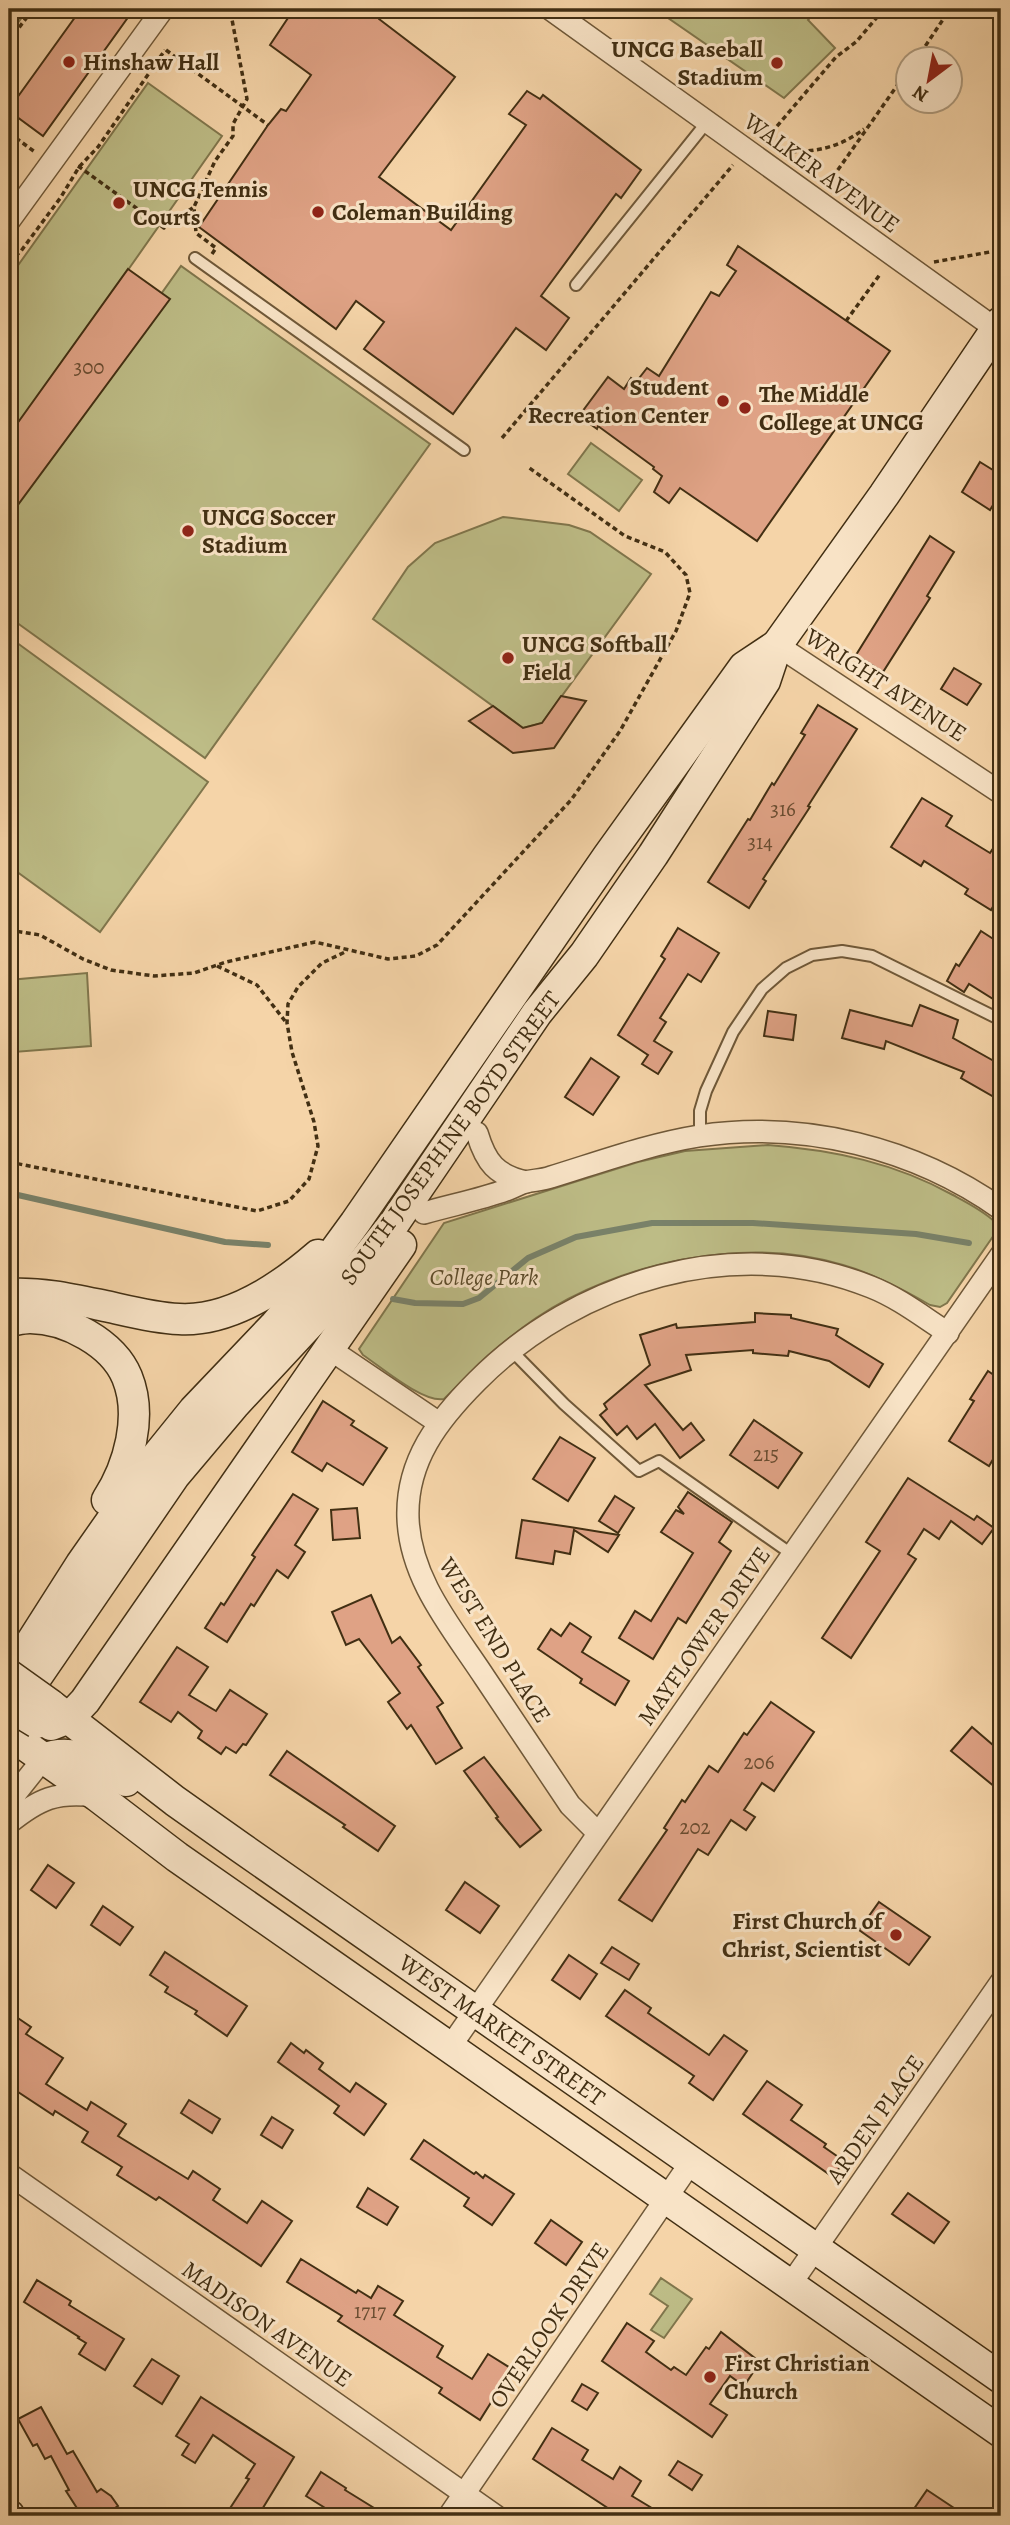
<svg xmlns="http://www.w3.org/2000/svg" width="1010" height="2525" font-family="Alegreya,serif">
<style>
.green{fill:#bdbc86;stroke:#80764c;stroke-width:2}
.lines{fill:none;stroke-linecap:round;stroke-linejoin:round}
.stream{stroke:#79826a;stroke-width:6}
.building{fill:#dfa285;stroke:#422f13;stroke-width:2}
.service-casing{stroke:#6f5838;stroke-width:14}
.minor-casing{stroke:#6f5838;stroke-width:24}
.secondary-casing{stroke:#422f13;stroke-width:33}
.path{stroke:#422f13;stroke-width:3.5;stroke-dasharray:5 3.5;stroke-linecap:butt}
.service{stroke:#f8e3c6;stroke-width:10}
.minor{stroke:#f8e3c6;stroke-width:21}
.secondary{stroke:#f8e3c6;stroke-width:30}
.secondary-bridge-casing{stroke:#422f13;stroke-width:33;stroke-linecap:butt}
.path-bridge{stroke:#422f13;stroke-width:3.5;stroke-dasharray:5 3.5;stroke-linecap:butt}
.secondary-bridge{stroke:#f8e3c6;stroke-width:30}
.poi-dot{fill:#8f2418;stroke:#f8e3c6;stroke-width:2.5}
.labels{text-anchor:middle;stroke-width:6;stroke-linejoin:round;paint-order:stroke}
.number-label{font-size:21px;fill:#694c30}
.poi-label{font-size:24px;font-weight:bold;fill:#422f13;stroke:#f8e3c6;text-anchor:start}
.street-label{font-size:24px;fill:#422f13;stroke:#f8e3c6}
.park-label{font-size:24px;font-style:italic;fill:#5b4b2a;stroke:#f8e3c6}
</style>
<rect width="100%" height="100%" fill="#f5d4a8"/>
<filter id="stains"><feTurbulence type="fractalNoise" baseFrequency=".00286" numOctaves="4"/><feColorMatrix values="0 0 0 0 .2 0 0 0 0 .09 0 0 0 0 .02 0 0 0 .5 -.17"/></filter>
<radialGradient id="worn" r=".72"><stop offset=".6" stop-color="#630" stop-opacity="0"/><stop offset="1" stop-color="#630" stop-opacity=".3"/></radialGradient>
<g class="green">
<path d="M9,9H28L9,35Z"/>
<path d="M655,9H817L808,20L835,48L784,98Z"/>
<path d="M148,83L222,136L128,270L161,294L181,266L430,444L205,758L9,617V278Z"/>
<path d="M591,443L642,480L619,511L568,474Z"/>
<path d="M503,517L569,525L590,532L651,574L542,723L523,728L373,619L408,567L435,543Z"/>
<path d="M9,637L208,782L100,932L9,866Z"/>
<path d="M87,973L91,1046L14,1052L9,980Z"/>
<path d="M768,1145C834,1150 895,1163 953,1195C968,1203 982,1210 994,1221V1235L947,1303L940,1307L930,1305C902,1289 874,1274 843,1265C746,1235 619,1262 536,1318C502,1341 473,1370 444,1399C423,1403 381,1367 363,1355L359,1349L444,1223L638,1162L685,1151Z"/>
<path d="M661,2278L692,2299L664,2338L651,2330L668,2306L650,2294Z"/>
</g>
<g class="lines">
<g class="stream">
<path d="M9,1193L225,1242L268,1245"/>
<path d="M393,1299L415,1303L463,1304L479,1298L528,1258L576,1237L652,1223H753L916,1234L969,1243"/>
</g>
</g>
<g class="building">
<path d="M81,9H119L129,16L43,136L9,111V109Z"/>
<path d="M294,9H377L379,19L455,77L379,177L451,230L526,125L509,114L527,91L540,99L543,95L641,170L621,198L616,194L541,296L569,318L546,350L516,328L453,414L364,349L384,322L356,301L336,329L199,227L268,125L281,109L286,111L311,75L270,45Z"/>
<path d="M738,246L890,351L757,541L680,488L669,503L654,492L662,476L653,469L654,467L598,426L597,429L579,416L608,377L624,389L631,378L636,382L647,368L659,376L711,292L719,296L736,271L727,265Z"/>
<path d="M128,269L170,299L9,517V435Z"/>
<path d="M980,462L1001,475V492L990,510L962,492Z"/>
<path d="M930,536L954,552L927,596L930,598L883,672L856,655Z"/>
<path d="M954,668L981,684L967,705L941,689Z"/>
<path d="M561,696L586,701L554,748L513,753L469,721L493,706L523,728L542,723Z"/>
<path d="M818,705L857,729L808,806L810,807L763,879L766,881L749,908L708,882L748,819L750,820L772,783L774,785L805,735L801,733Z"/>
<path d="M922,798L952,816L946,826L990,853L992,850L1001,856V893L991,910L965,894L968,889L924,861L921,866L891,847Z"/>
<path d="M678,928L719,953L701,982L688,974L660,1018L666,1022L654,1041L672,1052L658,1074L642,1064L648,1055L618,1035L665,959L661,956Z"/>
<path d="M981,931L1001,944V1004L969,984L964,992L947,981L956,964L959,966Z"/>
<path d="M920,1005L958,1020L953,1038L1001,1065V1101L961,1078L964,1072L886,1041L884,1049L842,1038L850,1010L912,1026Z"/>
<path d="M768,1011L796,1015L793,1040L764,1036Z"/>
<path d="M591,1058L619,1077L593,1115L565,1097Z"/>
<path d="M755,1313L791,1315V1318L838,1329L836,1335L883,1364L869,1387L829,1361L789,1351L788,1356L753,1353V1350L686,1355L691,1370L645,1385L683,1430L691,1423L704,1440L680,1458L655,1424L637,1439L627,1426L617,1435L600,1415L607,1409L604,1404L650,1365L640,1335L676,1324L677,1328L755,1322Z"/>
<path d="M988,1371L1001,1380V1446L989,1466L949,1441L974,1401L970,1399Z"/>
<path d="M323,1401L354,1421L351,1425L387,1448L363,1485L327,1463L322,1471L292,1452Z"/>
<path d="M754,1420L802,1453L778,1488L730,1455Z"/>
<path d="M560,1437L595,1458L568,1501L533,1479Z"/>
<path d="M908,1478L974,1520L977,1516L994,1528L982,1544L951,1521L939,1539L924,1529L908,1554L916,1559L851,1658L822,1638L880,1551L866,1542Z"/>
<path d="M688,1492L732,1522L719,1542L731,1551L686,1623L678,1618L653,1659L619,1638L635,1611L651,1621L693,1553L661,1532L676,1510L684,1514L678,1507Z"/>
<path d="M293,1494L318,1509L295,1545L305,1552L288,1578L277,1570L254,1606L251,1604L227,1642L205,1628L221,1603L224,1605L255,1557L252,1555Z"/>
<path d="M615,1496L634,1508L618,1533L599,1521Z"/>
<path d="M357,1508L360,1538L333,1540L331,1510Z"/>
<path d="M522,1520L570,1527L619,1535L608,1552L574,1530L570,1554L555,1551L553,1564L516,1558Z"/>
<path d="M371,1595L392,1643L400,1637L421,1665L418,1667L443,1703L437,1707L462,1748L436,1764L411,1725L407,1729L388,1702L400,1693L359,1639L346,1645L332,1612Z"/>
<path d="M570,1623L591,1637L582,1652L629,1681L615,1705L580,1683L582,1679L538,1649L551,1629L561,1636Z"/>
<path d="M177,1647L208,1667L189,1695L216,1711L230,1690L267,1714L246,1745L243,1744L236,1753L226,1747L221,1754L198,1738L202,1731L178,1712L171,1722L140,1702Z"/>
<path d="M771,1702L814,1732L774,1791L762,1783L744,1810L755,1817L746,1830L731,1820L708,1855L698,1849L652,1921L619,1900L667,1830L664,1828L682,1800L685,1802L709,1766L718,1772L744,1733L747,1735Z"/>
<path d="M972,1727L1001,1752V1792L951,1751Z"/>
<path d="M287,1751L395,1826L378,1851L343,1827L345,1825L270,1775Z"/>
<path d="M484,1757L541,1830L520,1847L496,1818L498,1817L464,1771Z"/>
<path d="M48,1865L74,1883L56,1908L31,1890Z"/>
<path d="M465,1882L499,1906L480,1933L446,1910Z"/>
<path d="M879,1902L930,1937L909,1965L859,1930Z"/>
<path d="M103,1906L133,1927L120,1945L91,1925Z"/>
<path d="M612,1947L639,1964L629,1980L601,1963Z"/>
<path d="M165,1952L247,2006L227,2036L195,2014L197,2011L165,1992L168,1987L150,1975Z"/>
<path d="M569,1955L597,1974L580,1999L552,1980Z"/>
<path d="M625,1990L651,2008L648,2013L709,2055L724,2035L747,2051L713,2100L689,2083L694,2076L606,2016Z"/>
<path d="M9,2012L31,2027L26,2034L63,2058L46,2084L87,2110L91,2102L126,2124L118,2136L188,2179L193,2171L220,2189L213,2200L247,2223L262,2201L292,2221L261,2266L159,2197L156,2200L117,2175L122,2167L82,2142L88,2132L55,2111L53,2115L9,2086Z"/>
<path d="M291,2043L304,2053L306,2050L323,2063L319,2069L350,2092L356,2083L386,2104L364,2135L334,2113L339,2106L278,2062Z"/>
<path d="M767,2081L802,2105L791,2120L826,2144L824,2147L844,2161L833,2177L743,2114Z"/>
<path d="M189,2100L220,2119L212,2133L181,2113Z"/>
<path d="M272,2117L293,2130L282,2148L261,2135Z"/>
<path d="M424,2140L474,2174L476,2172L483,2178L485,2175L514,2194L492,2225L464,2206L469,2198L411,2159Z"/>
<path d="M368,2188L398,2207L387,2225L357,2207Z"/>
<path d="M908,2193L949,2222L934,2243L892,2214Z"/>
<path d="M551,2220L582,2242L566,2265L535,2243Z"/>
<path d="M301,2259L356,2293L358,2290L371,2298L378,2286L403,2301L394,2315L443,2346L437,2357L472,2379L488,2354L512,2369L480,2420L439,2393L442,2388L338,2321L342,2316L287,2282Z"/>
<path d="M37,2280L71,2301L69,2305L124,2339L105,2370L79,2354L86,2343L78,2338L79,2337L24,2302Z"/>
<path d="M627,2323L654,2341L646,2352L671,2370L674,2367L686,2375L706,2347L709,2349L721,2332L760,2362L744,2386L730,2376L710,2404L727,2415L712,2437L602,2361Z"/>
<path d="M152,2359L179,2376L162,2404L134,2386Z"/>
<path d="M582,2384L598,2393L587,2410L572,2401Z"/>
<path d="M201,2397L294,2457L258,2516H225L249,2479L246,2478L255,2464L213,2435L195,2463L182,2455L189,2444L176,2436Z"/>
<path d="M41,2407L67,2454L73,2451L97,2492L101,2489L111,2496L118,2506L102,2516H82L66,2491L69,2490L51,2456L45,2459L37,2444L33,2446L18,2419Z"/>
<path d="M552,2428L588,2450L582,2460L613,2479L620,2467L641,2481L632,2496L665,2516H620L533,2459Z"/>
<path d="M678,2461L702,2475L692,2490L669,2475Z"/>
<path d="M321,2472L346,2488L345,2490L387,2516H338L306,2496Z"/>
<path d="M927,2490L966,2516H909Z"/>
</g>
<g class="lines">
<g class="service-casing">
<g id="service">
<path d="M195,258L464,450"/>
<path d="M576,285L707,122"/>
<path d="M700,1136V1111L706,1091L733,1032L762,989L786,968L812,955L842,951L872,956L1001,1020"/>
<path d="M511,1350L564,1404L639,1471L659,1461L793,1555"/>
</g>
</g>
<g class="minor-casing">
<g id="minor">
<path d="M550,9L996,329"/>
<path d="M9,221L163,9"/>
<path d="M777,645L1001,793"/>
<path d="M477,1133C486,1163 496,1175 526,1182"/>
<path d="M424,1213C451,1205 479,1200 506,1190C512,1188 519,1184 525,1182C534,1180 543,1180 551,1177C600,1162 649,1144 699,1136C804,1120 915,1148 1001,1209"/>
<path d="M328,1348L439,1423"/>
<path d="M9,1810L16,1793L43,1759"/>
<path d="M9,1823C39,1799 56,1791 96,1796"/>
<path d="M598,1833L570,1805C542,1763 513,1720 485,1678C453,1629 410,1580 408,1518C406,1461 438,1420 477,1381C576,1281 736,1232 871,1287C899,1298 923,1317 948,1333"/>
<path d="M450,2047L1001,1255"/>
<path d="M9,2174L496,2516"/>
<path d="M790,2285L1001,1982"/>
<path d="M449,2516L691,2162"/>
</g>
</g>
<g class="secondary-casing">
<g id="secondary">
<path d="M9,1294C44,1292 76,1300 110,1307C132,1312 156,1318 179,1319C230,1322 281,1287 318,1255"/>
<path d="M9,1321C16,1320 23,1318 30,1318C66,1318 113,1343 127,1377C143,1416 129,1466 107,1500"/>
<path d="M9,1677L81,1564L156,1457L194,1410L275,1325L312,1282L355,1223L608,856L744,667L777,645"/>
<path d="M51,1705L175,1801L240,1847L1001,2378"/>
<path d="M14,1710L175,1475L234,1405L340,1291L395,1222L537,1013L584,955L653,855L765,681L777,645L884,495L1001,322"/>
<path d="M51,1725L69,1718L85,1701L401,1245"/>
<path d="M9,1734L97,1796L177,1857L1001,2432"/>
<path d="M43,1759C78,1745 96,1768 126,1781"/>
<path d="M9,2515V2516"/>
</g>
</g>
<g class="path">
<path d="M9,41L33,9"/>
<path d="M166,50L178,59"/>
<path d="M916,60L950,9"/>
<path d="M9,133L35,152"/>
<path d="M766,139L836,57L856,42L884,9"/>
<path d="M783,151C814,153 839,148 864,129"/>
<path d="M78,166L164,228L194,207"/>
<path d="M828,184L908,70"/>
<path d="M212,254L216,248L196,233L194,207L215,161L233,136V124L247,99L230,9"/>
<path d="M9,262L21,251L61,197L79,167L98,147L165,50"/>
<path d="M934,262L1001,250"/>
<path d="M846,321L881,273"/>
<path d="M502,438L733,165"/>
<path d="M9,930L40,935L83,959L111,970L154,976L194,973L226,962L315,942L388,959L416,956L437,945L571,800L620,731L676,631L690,593L686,575L665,552L625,536L528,467"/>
<path d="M217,966L257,985L285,1021"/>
<path d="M9,1162L257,1211L289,1201L309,1179L318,1146L314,1122L292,1052L287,1023L288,1004L298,987L322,963L345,952"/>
</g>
<use href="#service" class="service"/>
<use href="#minor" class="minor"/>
<use href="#secondary" class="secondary"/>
<g class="secondary-bridge-casing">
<g id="secondary-bridge">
<path d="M9,1675L51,1705"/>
<path d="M9,1706L37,1723"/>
</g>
</g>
<path class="path-bridge" d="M178,59L268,125"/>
<use href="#secondary-bridge" class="secondary-bridge"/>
</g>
<g class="poi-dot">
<circle cx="69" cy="62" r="7"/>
<circle cx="777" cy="63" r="7"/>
<circle cx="119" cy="203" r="7"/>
<circle cx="318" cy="212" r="7"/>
<circle cx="723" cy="401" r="7"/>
<circle cx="745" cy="408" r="7"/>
<circle cx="188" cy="531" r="7"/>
<circle cx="508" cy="658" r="7"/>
<circle cx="896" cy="1935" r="7"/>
<circle cx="710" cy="2377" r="7"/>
</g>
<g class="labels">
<g class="number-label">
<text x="89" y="374">300</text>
<text x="783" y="816">316</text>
<text x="760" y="849">314</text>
<text x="766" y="1461">215</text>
<text x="759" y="1769">206</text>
<text x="695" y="1834">202</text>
<text x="370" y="2318">1717</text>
</g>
<g class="poi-label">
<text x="763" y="57" text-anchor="end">UNCG Baseball<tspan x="763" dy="28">Stadium</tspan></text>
<text x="83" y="70">Hinshaw Hall</text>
<text x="133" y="197">UNCG Tennis<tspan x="133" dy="28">Courts</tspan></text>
<text x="332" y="220">Coleman Building</text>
<text x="709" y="395" text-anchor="end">Student<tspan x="709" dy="28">Recreation Center</tspan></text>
<text x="759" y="402">The Middle<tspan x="759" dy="28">College at UNCG</tspan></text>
<text x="202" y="525">UNCG Soccer<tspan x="202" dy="28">Stadium</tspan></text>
<text x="522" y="652">UNCG Softball<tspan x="522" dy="28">Field</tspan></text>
<text x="882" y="1929" text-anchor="end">First Church of<tspan x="882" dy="28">Christ, Scientist</tspan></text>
<text x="724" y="2371">First Christian<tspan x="724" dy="28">Church</tspan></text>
</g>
<g class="street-label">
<text transform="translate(822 173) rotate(36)" y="8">WALKER AVENUE</text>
<text transform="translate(886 685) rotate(33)" y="8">WRIGHT AVENUE</text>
<text transform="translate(450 1138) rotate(-54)" y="8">SOUTH JOSEPHINE BOYD STREET</text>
<text transform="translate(704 1636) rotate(-55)" y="8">MAYFLOWER DRIVE</text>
<text transform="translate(495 1640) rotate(58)" y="8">WEST END PLACE</text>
<text transform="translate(502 2030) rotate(35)" y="8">WEST MARKET STREET</text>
<text transform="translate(875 2119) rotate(-55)" y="8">ARDEN PLACE</text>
<text transform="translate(267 2324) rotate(35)" y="8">MADISON AVENUE</text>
<text transform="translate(549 2325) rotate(-56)" y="8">OVERLOOK DRIVE</text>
</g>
<g class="park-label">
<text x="484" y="1285">College Park</text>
</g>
</g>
<rect width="1010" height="2525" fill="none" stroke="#f5d4a8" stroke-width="35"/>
<rect x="10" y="10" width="989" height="2504" fill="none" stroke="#422f13" stroke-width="3.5"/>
<rect x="18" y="18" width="975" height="2490" fill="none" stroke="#422f13" stroke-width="2"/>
<g transform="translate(929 80) rotate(212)"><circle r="33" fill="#f8e3c6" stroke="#af9b7e" stroke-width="2"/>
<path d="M0-5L12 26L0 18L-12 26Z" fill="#8f2418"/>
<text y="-10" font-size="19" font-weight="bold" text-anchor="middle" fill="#422f13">N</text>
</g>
<rect width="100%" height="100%" filter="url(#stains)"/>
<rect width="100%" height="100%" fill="url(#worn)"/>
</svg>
